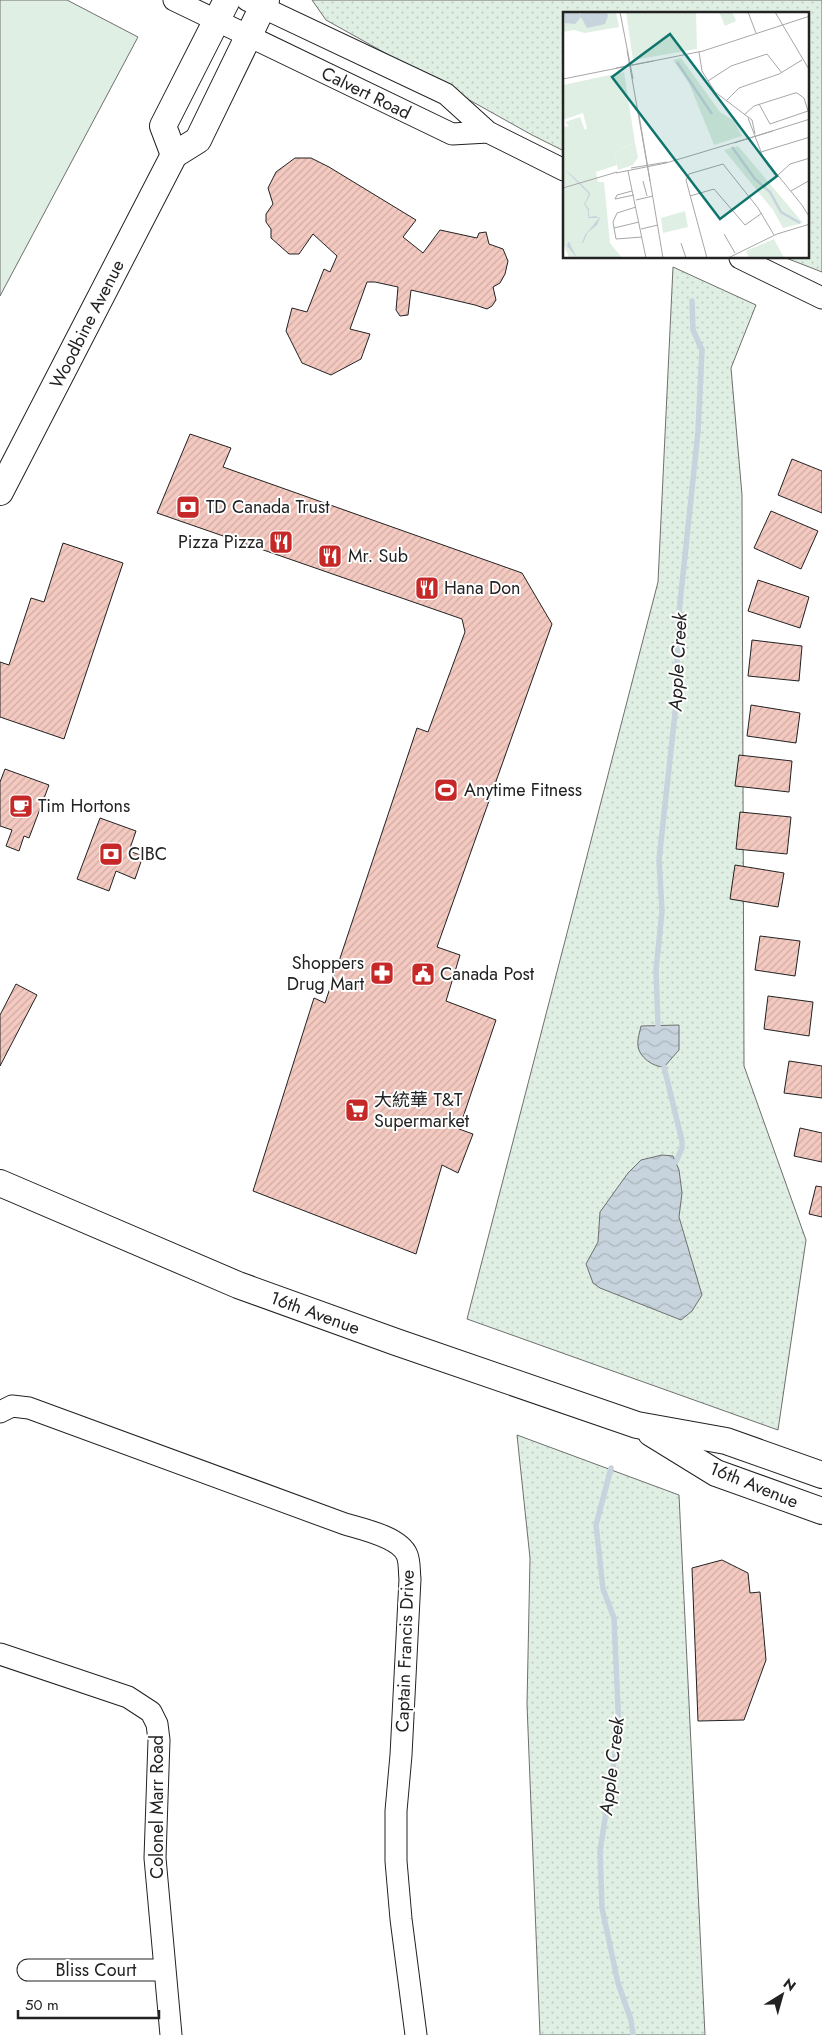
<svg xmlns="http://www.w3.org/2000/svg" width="822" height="2035" font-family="Jost,'Noto Sans SC',sans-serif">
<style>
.grass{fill:#e0efe3;stroke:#6f6f6f}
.park{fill:url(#park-dots);stroke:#6f6f6f}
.water{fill:url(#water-waves);stroke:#6f6f6f}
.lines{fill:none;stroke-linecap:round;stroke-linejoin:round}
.stream{stroke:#c7d3dd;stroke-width:5.5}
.building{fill:url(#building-hatch);stroke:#222}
.minor-casing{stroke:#222;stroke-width:23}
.major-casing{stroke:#222;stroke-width:28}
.minor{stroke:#fff;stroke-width:21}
.major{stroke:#fff;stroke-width:26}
.labels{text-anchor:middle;stroke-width:4;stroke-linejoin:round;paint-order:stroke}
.street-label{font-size:18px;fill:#222;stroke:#fff}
.poi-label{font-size:18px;fill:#222;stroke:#fff;text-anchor:start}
.water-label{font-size:19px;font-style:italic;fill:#222;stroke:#fff}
.inset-river{fill:none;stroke:#c7d3dd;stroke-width:2.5}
.inset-road{fill:none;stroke:#a7a7a7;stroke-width:1}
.view{fill:#0f766e;fill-opacity:0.15;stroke:#0f766e;stroke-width:2.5}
.inset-edge{fill:none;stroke:#222;stroke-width:2.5}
</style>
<defs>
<pattern id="park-dots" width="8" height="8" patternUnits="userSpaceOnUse" patternTransform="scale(1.25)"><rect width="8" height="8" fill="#e0efe3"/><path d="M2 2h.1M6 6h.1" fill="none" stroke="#c0cdc2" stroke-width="1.8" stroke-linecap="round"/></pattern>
<pattern id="water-waves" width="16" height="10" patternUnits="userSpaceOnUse" patternTransform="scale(1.25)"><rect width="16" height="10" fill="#c7d3dd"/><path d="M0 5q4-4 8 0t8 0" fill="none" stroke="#abb5bd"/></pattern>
<pattern id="building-hatch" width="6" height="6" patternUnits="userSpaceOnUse" patternTransform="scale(1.25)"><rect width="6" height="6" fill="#f3c9c0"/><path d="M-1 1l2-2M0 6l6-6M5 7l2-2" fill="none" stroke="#d0aca5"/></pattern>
</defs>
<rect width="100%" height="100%" fill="#fff"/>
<path class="grass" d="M0,0H67L138,37L0,296Z"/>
<g class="park">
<path d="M312,0H822V272L786,258H808V14H564V151L532,135L326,20Z"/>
<path d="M673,267L756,305L731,368L742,495L744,1066L806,1240L778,1430L467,1319L658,582Z"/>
<path d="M517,1435L679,1495L705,2035H540L527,1704L530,1558Z"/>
</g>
<g class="water">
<path d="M679,1025V1050L664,1067C653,1067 639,1057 638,1046C637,1040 640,1031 641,1026Z"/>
<path d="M662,1155L673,1156L679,1170L682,1193L679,1217L702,1295L692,1311L681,1320L600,1288L593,1283L586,1264L598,1242L600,1212L628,1173L641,1160Z"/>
</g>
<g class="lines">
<g class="stream">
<path d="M658,1026L656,970L662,911L659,860L676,704L678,622L698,432L702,350L693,330L692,301"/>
<path d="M664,1067L682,1141V1148L676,1162"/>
<path d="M611,1468L596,1525L603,1589L614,1618L619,1730L600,1851L602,1908L618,1983L631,2020L633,2035"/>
</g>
</g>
<g class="building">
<path d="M295,158H311L329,167L416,220L403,237L423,253L440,230L477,238L479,233L486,232L489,244L503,249L508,261L505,274L500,283L493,287L496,300L492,306L487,309L475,305L411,290L408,315L400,316L396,310L398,287L375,282H367L350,329L370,334L361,359L331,375L302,363L286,331L292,308L307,312L324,269L330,272L337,256L313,234L299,254H289L271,238V229L266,222V214L273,204L268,188L276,172Z"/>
<path d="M190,434L231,448L223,467L522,573L552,624L437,947L460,955L446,1001L496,1020L459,1129L473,1134L458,1173L442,1165L416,1254L253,1191L314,998L325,1003L417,728L428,732L465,632L462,619L157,513Z"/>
<path d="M792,459L822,471V513L778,495Z"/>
<path d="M771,511L818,531L801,569L754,548Z"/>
<path d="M63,543L123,563L64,739L0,717V662L9,665L31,598L44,602Z"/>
<path d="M758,580L809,597L800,628L748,611Z"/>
<path d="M752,640L802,646L799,681L748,676Z"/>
<path d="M751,705L800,713L796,743L747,736Z"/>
<path d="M739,755L792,761L789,792L735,786Z"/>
<path d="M5,769L49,785L29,838L24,836L19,851L6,846L12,830L0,826V782Z"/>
<path d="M740,812L791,817L787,854L736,849Z"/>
<path d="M100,818L136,831L129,851L143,856L135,879L116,871L109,891L77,879Z"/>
<path d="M735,865L784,873L778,907L730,899Z"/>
<path d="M760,936L800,941L795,976L755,970Z"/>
<path d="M16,984L37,995L0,1066V1015Z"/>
<path d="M768,996L813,1002L809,1036L764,1029Z"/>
<path d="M789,1061L822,1066V1098L784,1093Z"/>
<path d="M800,1128L822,1133V1162L794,1156Z"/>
<path d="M816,1186L822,1187V1217L809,1214Z"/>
<path d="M722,1560L748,1573L750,1593L760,1592L766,1660L744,1720L698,1721L692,1568Z"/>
</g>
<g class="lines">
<g class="minor-casing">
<g id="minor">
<path d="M174,0L452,134L488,132"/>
<path d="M247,0L446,94L488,132L564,170"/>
<path d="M740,258L822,298"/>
<path d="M0,1412L12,1406L29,1408L345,1524C362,1529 400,1537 407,1555C410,1562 409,1572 410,1579L401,1755L396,1811V1861L401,1919L416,2035"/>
<path d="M0,1654L128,1697L151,1712L157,1724L159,1740L155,1858L171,2035"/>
<path d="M28,1970H164"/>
</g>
</g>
<g class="major-casing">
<g id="major">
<path d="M174,155L163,126L227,0"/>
<path d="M0,492L174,155L198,140L266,0"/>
<path d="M0,1183L238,1285L396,1342L637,1425L726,1441L822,1475"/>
<path d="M651,1433L716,1473L822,1511"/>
</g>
</g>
<use href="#minor" class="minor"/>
<use href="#major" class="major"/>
</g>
<defs>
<g id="bank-square" transform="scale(1.25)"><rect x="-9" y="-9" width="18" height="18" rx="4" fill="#c62828" stroke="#fff"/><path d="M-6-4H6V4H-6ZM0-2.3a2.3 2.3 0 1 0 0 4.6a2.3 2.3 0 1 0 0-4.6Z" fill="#fff"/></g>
<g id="restaurant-square" transform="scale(1.25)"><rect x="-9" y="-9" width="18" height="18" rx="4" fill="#c62828" stroke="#fff"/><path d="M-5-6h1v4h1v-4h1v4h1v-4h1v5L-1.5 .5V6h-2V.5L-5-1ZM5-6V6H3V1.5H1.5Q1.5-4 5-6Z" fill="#fff"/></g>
<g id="stadium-square" transform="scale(1.25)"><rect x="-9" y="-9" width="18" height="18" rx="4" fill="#c62828" stroke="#fff"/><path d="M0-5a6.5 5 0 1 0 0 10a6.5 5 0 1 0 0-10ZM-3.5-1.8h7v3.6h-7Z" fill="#fff"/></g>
<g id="cafe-square" transform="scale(1.25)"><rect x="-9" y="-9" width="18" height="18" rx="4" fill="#c62828" stroke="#fff"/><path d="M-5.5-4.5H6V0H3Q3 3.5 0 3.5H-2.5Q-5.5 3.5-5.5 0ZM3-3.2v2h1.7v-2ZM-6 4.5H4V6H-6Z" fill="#fff"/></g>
<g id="pharmacy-square" transform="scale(1.25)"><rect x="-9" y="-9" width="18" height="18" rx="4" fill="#c62828" stroke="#fff"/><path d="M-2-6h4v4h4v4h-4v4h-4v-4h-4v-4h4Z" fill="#fff"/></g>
<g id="civic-square" transform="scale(1.25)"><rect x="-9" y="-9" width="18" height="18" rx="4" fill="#c62828" stroke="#fff"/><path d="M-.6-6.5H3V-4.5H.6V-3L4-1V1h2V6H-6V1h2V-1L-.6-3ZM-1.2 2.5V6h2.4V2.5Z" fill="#fff"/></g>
<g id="supermarket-square" transform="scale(1.25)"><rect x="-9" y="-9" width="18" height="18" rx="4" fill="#c62828" stroke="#fff"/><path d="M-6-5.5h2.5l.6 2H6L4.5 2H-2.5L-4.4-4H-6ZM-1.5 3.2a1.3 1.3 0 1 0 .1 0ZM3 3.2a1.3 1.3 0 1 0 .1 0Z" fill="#fff"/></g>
</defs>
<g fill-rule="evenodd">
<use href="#bank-square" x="188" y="507"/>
<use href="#restaurant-square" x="281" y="542"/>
<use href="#restaurant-square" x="330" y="556"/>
<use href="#restaurant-square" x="427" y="588"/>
<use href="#stadium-square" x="446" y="790"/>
<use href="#cafe-square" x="21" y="806"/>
<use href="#bank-square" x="111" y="854"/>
<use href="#pharmacy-square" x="382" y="973"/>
<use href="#civic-square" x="423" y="974"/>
<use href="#supermarket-square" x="357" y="1110"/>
</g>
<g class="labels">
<g class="street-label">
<text transform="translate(366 93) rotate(26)" y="6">Calvert Road</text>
<text transform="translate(87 324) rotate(-63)" y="6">Woodbine Avenue</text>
<text transform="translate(315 1313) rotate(20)" y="6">16th Avenue</text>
<text transform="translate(754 1485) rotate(22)" y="6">16th Avenue</text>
<text transform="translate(405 1651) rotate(-88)" y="6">Captain Francis Drive</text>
<text transform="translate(157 1807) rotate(-90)" y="6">Colonel Marr Road</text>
<text x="96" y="1976">Bliss Court</text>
</g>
<g class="poi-label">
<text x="206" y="513">TD Canada Trust</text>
<text x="264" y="548" text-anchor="end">Pizza Pizza</text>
<text x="348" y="562">Mr. Sub</text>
<text x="444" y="594">Hana Don</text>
<text x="464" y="796">Anytime Fitness</text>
<text x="38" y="812">Tim Hortons</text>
<text x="128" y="860">CIBC</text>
<text x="364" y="969" text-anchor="end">Shoppers<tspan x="364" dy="21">Drug Mart</tspan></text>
<text x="440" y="980">Canada Post</text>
<text x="374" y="1106">大統華 T&amp;T<tspan x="374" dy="21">Supermarket</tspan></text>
</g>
<g class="water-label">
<text transform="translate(677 662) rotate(-87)" y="7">Apple Creek</text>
<text transform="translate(611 1766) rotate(-83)" y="7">Apple Creek</text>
</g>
</g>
<g transform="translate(563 12)">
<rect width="246" height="246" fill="#fff"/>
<path d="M156,0H169L173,9L162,14ZM61,60L72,131L56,137L52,144L54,153L33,160L35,170H41L47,231L59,246H6L0,231V124L24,117L20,101L0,108V73Z" fill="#e0efe3"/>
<path d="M17,105L23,121L6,131L0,126V115L6,114L2,110ZM72,131L75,145L70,153L55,158L52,144L56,137Z" fill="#e0efe3"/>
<path d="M122,199L125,215L100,221L98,206Z" fill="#e0efe3"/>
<path d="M0,0H53L56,15L22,21L11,18L0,20ZM63,0H133L134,37L70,48ZM118,46L157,100L171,109L179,124L151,133L126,71L110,48ZM175,134L235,205L240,211L220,216L210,198L161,138ZM211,227L221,246H186L183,239Z" fill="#e0efe3"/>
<path d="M1,0H16L17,3L19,0H44L45,4L42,12L24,16L18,5L12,12L2,11ZM0,156L13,167L27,181V183L22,192L26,197V205L32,204L37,206L34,213L25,220L20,231L6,230L14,246L4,234L5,230L19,231L22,223L36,206H25V198L21,192L26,182Z" fill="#c7d3dd"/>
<path class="inset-river" d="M114,50L149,102M169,135L192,167L207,180L218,200L237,211"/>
<path class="inset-road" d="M57,0L70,67M185,0L193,21M212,0L247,59M64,38L87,169M136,40L139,59L152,80L189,108L192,122M53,56L90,49M0,67L140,39L247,4M145,69L168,54L204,42L219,61M163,89L176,76L216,62L239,48M76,103L100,246M181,103L191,94L232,81H234L241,86L245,99L207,112L196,92M185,106L200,145L239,193L247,206M171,131L247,107M198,140L247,125M68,156L104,150M65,159L83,246M53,161L103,151L210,119M215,163L227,152L247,146M80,169L84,184M0,176L54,160M69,179L54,183L52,187L71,183M228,179L247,168M127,184L151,177L182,213L199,201M73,188L90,184M73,195L54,201L50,210L53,227L79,225M51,216L76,210M78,217L95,213M161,222L172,241M118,231L123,246M144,246L123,168L126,162L160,152L195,196L211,223M165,246L214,222L247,212"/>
<path class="view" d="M107,22L214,164L157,207L49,65Z"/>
<rect width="246" height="246" class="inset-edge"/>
</g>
<g transform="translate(782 1995) rotate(37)" stroke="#ffffff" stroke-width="4" paint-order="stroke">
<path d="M0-4L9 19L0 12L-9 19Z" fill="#222222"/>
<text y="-8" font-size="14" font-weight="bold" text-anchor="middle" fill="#222222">N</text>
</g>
<path d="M18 2010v8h141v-8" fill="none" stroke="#222222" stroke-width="2.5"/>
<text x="25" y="2010" font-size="15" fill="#222222" stroke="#ffffff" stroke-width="4" paint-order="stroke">50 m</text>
</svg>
